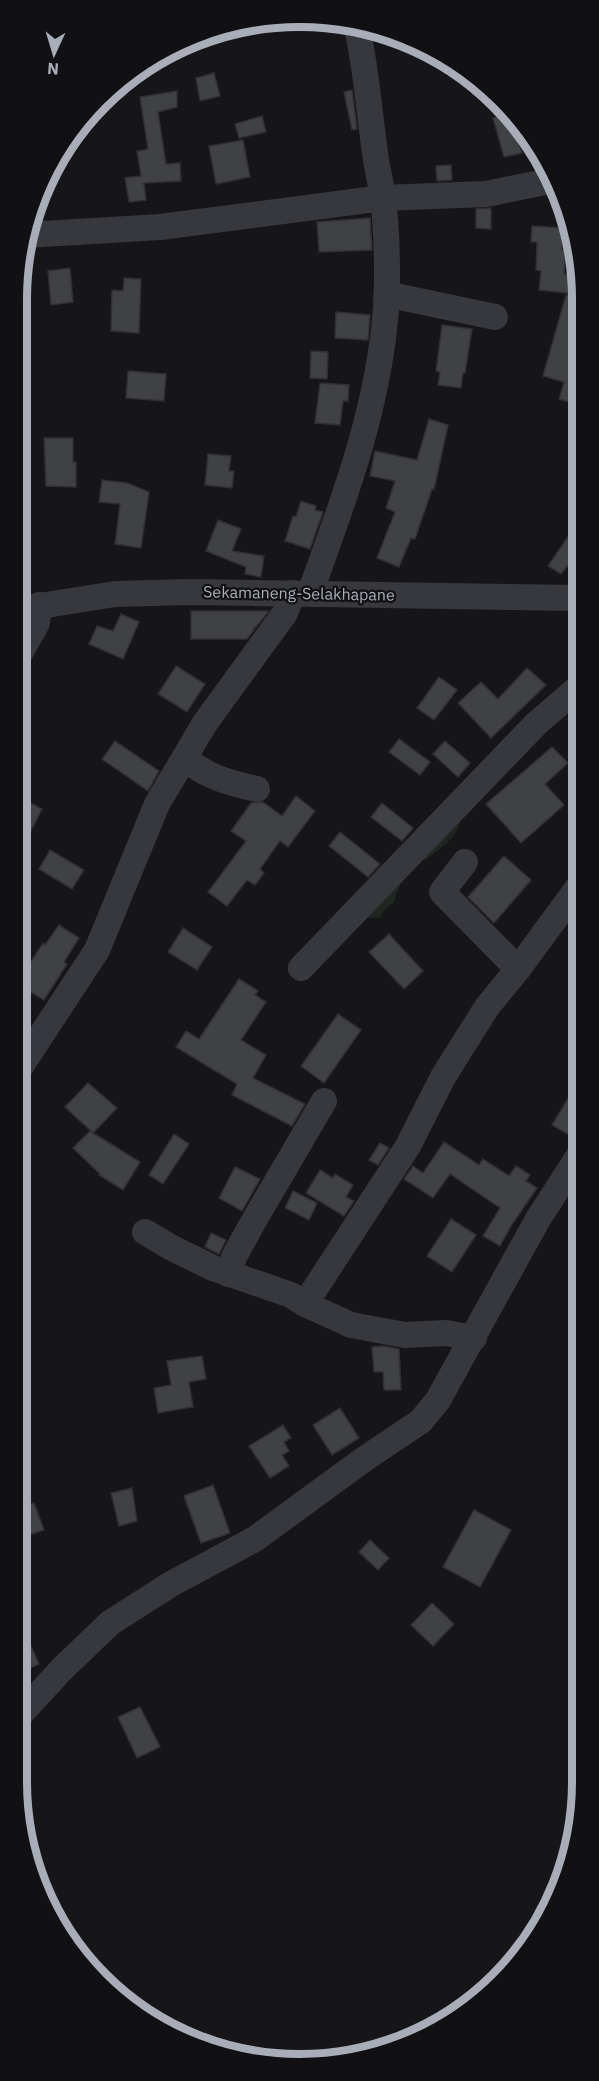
<svg xmlns="http://www.w3.org/2000/svg" width="599" height="2081" font-family="'IBM Plex Sans',sans-serif">
<style>
.green{fill:#1e261f}
.building{fill:#404145;stroke:#303034;stroke-width:1.5}
.lines{fill:none;stroke-linecap:round;stroke-linejoin:round}
.minor{stroke:#37383d;stroke-width:26}
.labels{text-anchor:middle;stroke-width:4.5;stroke-linejoin:round;paint-order:stroke}
.street-label{font-size:16px;fill:#a8adb8;stroke:#111113}
.rim{fill:none;stroke:#a8adb8;stroke-width:8}
</style>
<rect width="100%" height="100%" fill="#161618"/>
<g class="green">
<path d="M460,819C461,835 437,852 424,860L419,854Z"/>
<path d="M403,876L394,902L385,909L380,918H368L365,912Z"/>
</g>
<g class="building">
<path d="M214,73L220,96L200,101L196,78Z"/>
<path d="M352,90L357,129L352,130L344,92Z"/>
<path d="M177,91V107L158,112L166,164L180,163L181,181L144,183L146,200L129,202L125,178L141,176L137,151L148,149L140,97Z"/>
<path d="M510,113L522,153L504,157L493,118Z"/>
<path d="M262,116L266,132L239,138L235,124Z"/>
<path d="M243,140L250,177L216,184L209,146Z"/>
<path d="M451,165L452,180L437,181L436,166Z"/>
<path d="M491,208V229L476,228V209Z"/>
<path d="M370,218L372,250L319,252L317,222Z"/>
<path d="M532,226L563,228L562,250H566L564,274L579,275L577,294L539,290L541,271L536,270L537,242H531Z"/>
<path d="M70,268L73,302L51,305L48,271Z"/>
<path d="M124,278L141,279L139,333L111,331L112,290L123,291Z"/>
<path d="M566,295L580,298V405L559,399L564,382L543,376Z"/>
<path d="M336,312L370,315L368,340L335,338Z"/>
<path d="M442,325L472,329L465,373H463L461,388L438,385L440,372L436,371Z"/>
<path d="M311,351L328,352L327,379L310,378Z"/>
<path d="M128,371L166,374L164,401L126,398Z"/>
<path d="M320,383L349,385L348,401H343L340,425L315,423Z"/>
<path d="M429,419L448,425L434,490L432,489L415,539L411,538L399,567L377,558L395,512L386,508L395,481L370,476L375,451L417,460Z"/>
<path d="M44,438H73V462H76V487L46,486Z"/>
<path d="M208,454L231,456L229,471H234L232,488L205,485Z"/>
<path d="M102,480L127,483L149,492L141,548L115,544L120,504L99,502Z"/>
<path d="M301,501L316,506L315,510L323,512L310,549L285,541L293,516L296,517Z"/>
<path d="M580,519V574L567,566L561,574L548,566Z"/>
<path d="M218,520L241,529L232,551L264,556L261,577L245,574L246,567L206,551Z"/>
<path d="M191,611H268V612L256,627H254V630L247,639H191Z"/>
<path d="M121,614L139,622L123,659L89,644L97,626L113,631Z"/>
<path d="M176,666L205,684L187,712L158,694Z"/>
<path d="M527,668L546,685L491,738L458,703L481,682L498,699Z"/>
<path d="M439,677L457,690L434,720L417,708Z"/>
<path d="M399,739L430,762L420,775L389,752Z"/>
<path d="M115,741L159,771L148,791L102,759Z"/>
<path d="M445,741L470,763L458,777L433,754Z"/>
<path d="M552,747L568,763L545,784L564,805L521,843L486,804Z"/>
<path d="M296,796L315,811L288,847L280,841L260,869L264,873L255,885L247,880L227,906L208,892L246,841L231,831L251,803L263,802L282,816Z"/>
<path d="M20,797L42,809L20,852Z"/>
<path d="M382,803L413,828L402,841L371,817Z"/>
<path d="M340,832L380,864L368,877L329,846Z"/>
<path d="M50,850L84,870L72,889L39,869Z"/>
<path d="M504,856L531,880L494,923L468,897Z"/>
<path d="M59,925L79,938L64,962L67,964L44,1000L19,985V980L43,943L45,945Z"/>
<path d="M183,928L212,947L197,970L168,952Z"/>
<path d="M389,934L423,971L404,989L369,952Z"/>
<path d="M239,979L258,991L255,995L266,1002L241,1040L266,1055L253,1078L305,1104L292,1126L232,1095L237,1084L176,1047L186,1031L199,1039Z"/>
<path d="M338,1014L361,1030L324,1083L301,1066Z"/>
<path d="M579,1080L578,1123L571,1136L552,1125Z"/>
<path d="M88,1083L117,1108L93,1133L140,1162L123,1190L99,1175L100,1174L73,1148L90,1131L93,1133L65,1107Z"/>
<path d="M174,1134L189,1144L163,1184L149,1175Z"/>
<path d="M444,1142L479,1165L483,1159L509,1176L516,1166L530,1175L526,1181L537,1188L511,1226L500,1246L483,1236L500,1208L450,1174L433,1198L404,1179L413,1166L423,1173Z"/>
<path d="M380,1143L389,1148L378,1165L369,1160Z"/>
<path d="M235,1167L260,1179L242,1211L219,1198Z"/>
<path d="M320,1170L333,1178L335,1174L353,1185L346,1197L354,1201L344,1216L306,1193Z"/>
<path d="M293,1191L317,1203L309,1220L285,1208Z"/>
<path d="M451,1219L476,1235L452,1272L427,1256Z"/>
<path d="M211,1233L226,1240L219,1254L205,1247Z"/>
<path d="M384,1346L399,1349L401,1390H384L383,1372H374L372,1347Z"/>
<path d="M202,1356L206,1379L189,1382L193,1407L158,1413L154,1388L171,1385L167,1361Z"/>
<path d="M340,1408L359,1438L332,1455L313,1425Z"/>
<path d="M283,1425L291,1438L284,1442L289,1451L282,1455L289,1466L270,1478L249,1446Z"/>
<path d="M213,1485L230,1533L201,1543L184,1496Z"/>
<path d="M132,1488L137,1521L119,1526L111,1493Z"/>
<path d="M34,1503L44,1530L17,1539V1509Z"/>
<path d="M474,1510L511,1530L480,1587L443,1567Z"/>
<path d="M370,1540L389,1558L378,1570L359,1552Z"/>
<path d="M432,1603L454,1624L433,1646L411,1625Z"/>
<path d="M17,1616L39,1664L17,1674Z"/>
<path d="M140,1707L160,1747L137,1758L118,1717Z"/>
</g>
<g class="lines">
<g class="minor">
<path d="M26,235L160,227L383,198L486,194L555,180"/>
<path d="M386,298L400,297L495,317"/>
<path d="M310,593C344,500 379,407 386,308C388,275 387,231 383,198C381,183 377,169 375,153C369,110 366,65 356,23"/>
<path d="M21,609L115,594L190,592L579,598"/>
<path d="M20,653L37,623L39,605"/>
<path d="M185,758C206,777 230,783 257,789"/>
<path d="M465,862L442,892L518,969"/>
<path d="M301,968L537,723L579,687"/>
<path d="M19,1069L97,950L157,804L205,723L285,613L293,593"/>
<path d="M145,1232L172,1248L213,1268L291,1295L305,1304L351,1325L405,1335L446,1333L474,1338"/>
<path d="M228,1274L235,1255L252,1224L324,1101"/>
<path d="M305,1304L408,1146L443,1077L487,1007L518,969L579,886"/>
<path d="M17,1718L62,1669L110,1623L171,1584L255,1539L363,1460L421,1421L438,1400L538,1219L578,1157"/>
</g>
</g>
<g class="labels">
<g class="street-label">
<text transform="translate(299 593) rotate(1)" y="6">Sekamaneng-Selakhapane</text>
</g>
</g>
<path d="M0 0H599V2081H0ZM299 27H300A272 272 0 0 1 572 299V1782A272 272 0 0 1 300 2054H299A272 272 0 0 1 27 1782V299A272 272 0 0 1 299 27Z" fill="#111113" fill-rule="evenodd"/>
<path class="rim" d="M299 27H300A272 272 0 0 1 572 299V1782A272 272 0 0 1 300 2054H299A272 272 0 0 1 27 1782V299A272 272 0 0 1 299 27Z"/>
<g transform="translate(54 54) rotate(184)" stroke="#111113" stroke-width="4.5" paint-order="stroke">
<path d="M0-4.5L10 22L0 15L-10 22Z" fill="#a8adb8"/>
<text y="-9" font-size="16" font-weight="bold" text-anchor="middle" fill="#a8adb8">N</text>
</g>
</svg>
